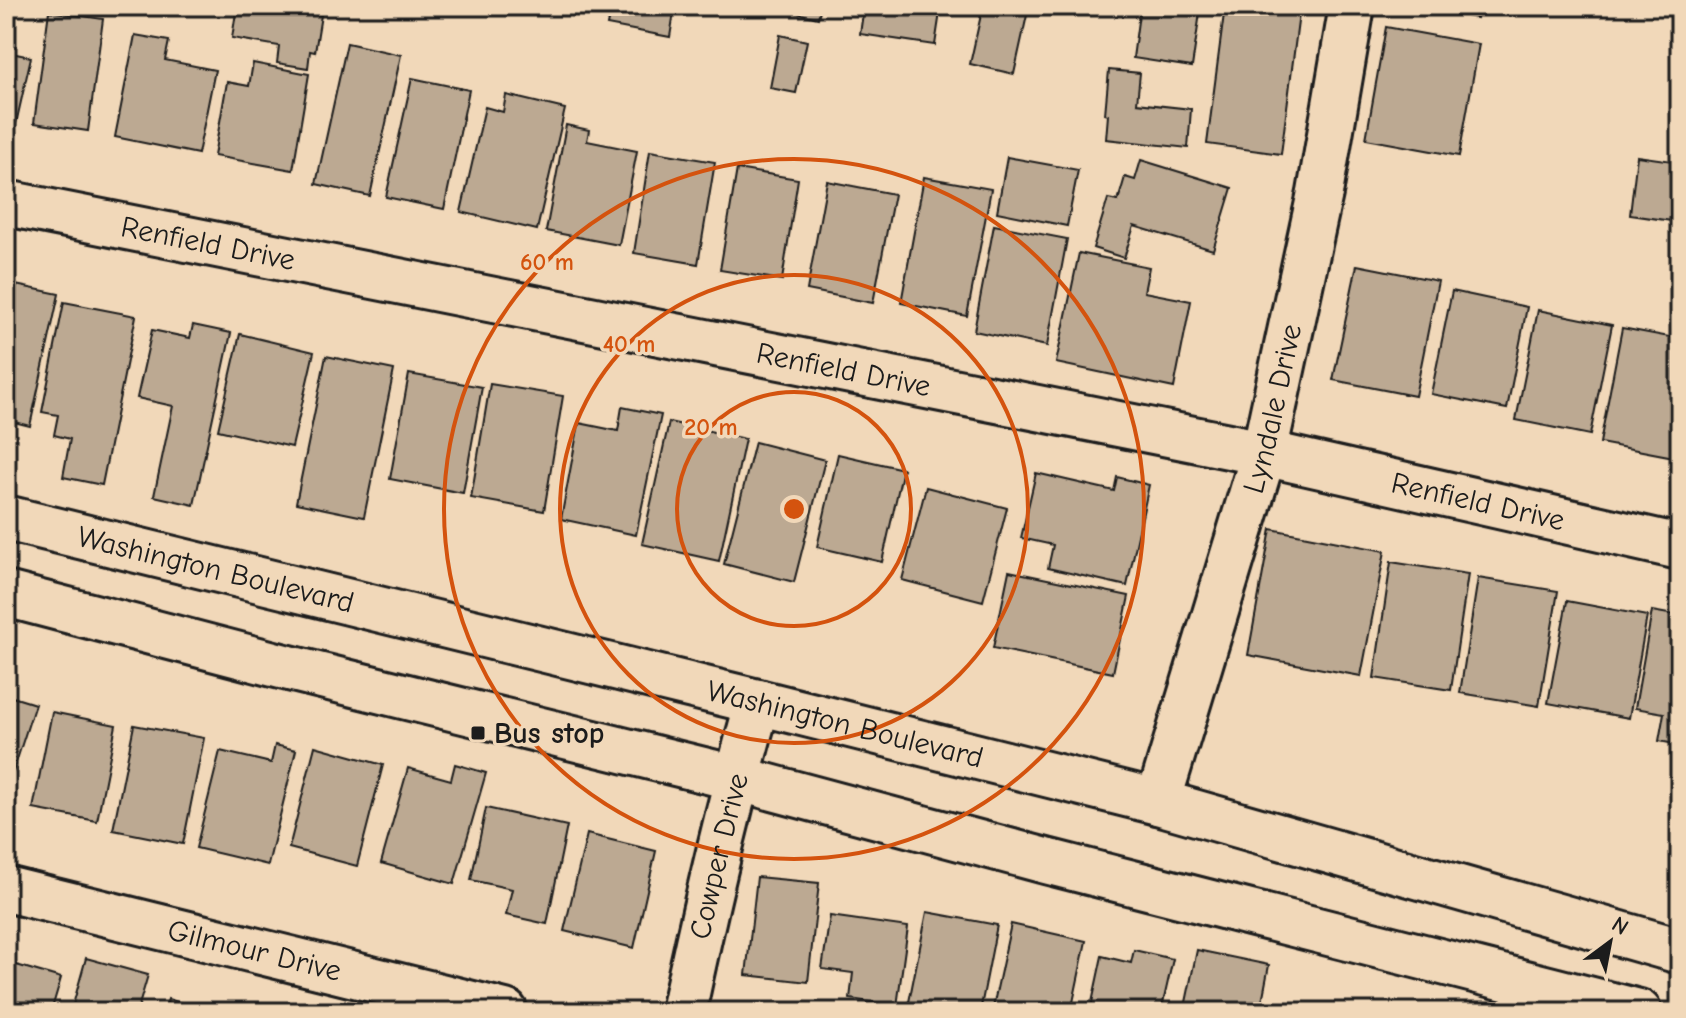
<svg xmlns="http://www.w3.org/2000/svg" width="1686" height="1018" font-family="'Comic Neue',sans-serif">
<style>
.building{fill:#bca992;stroke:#1c1c1c;stroke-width:2}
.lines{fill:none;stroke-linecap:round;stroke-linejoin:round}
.minor-casing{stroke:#1c1c1c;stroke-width:50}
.highway-casing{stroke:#1c1c1c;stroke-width:50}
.minor{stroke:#f1d8b9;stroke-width:44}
.highway{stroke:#f1d8b9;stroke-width:44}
.ring{fill:none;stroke:#d4530e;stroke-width:4}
.poi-dot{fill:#1c1c1c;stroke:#f1d8b9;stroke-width:3}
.labels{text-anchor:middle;stroke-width:7;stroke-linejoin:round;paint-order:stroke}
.street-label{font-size:30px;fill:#1c1c1c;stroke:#f1d8b9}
.poi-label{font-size:30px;font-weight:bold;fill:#1c1c1c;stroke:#f1d8b9;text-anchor:start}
.centre{fill:#d4530e;stroke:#f1d8b9;stroke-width:4}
.ring-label{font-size:24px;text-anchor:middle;font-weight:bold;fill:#d4530e;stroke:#f1d8b9;stroke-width:7;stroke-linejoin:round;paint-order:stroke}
</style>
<rect width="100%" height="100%" fill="#f1d8b9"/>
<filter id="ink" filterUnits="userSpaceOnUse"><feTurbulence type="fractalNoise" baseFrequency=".0125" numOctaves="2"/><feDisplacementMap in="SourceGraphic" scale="16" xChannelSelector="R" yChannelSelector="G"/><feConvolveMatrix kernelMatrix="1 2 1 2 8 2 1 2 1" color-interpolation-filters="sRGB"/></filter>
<g filter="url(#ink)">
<g class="building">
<path d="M237,6H263L321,15L315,52L310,51L308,68L277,63L279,46L232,38Z"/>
<path d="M611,6H675L670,37L607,25Z"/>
<path d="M767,6H821L818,18Z"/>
<path d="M864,6H941L935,45L860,34Z"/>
<path d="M983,6H1029L1014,74L970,64Z"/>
<path d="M1140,6H1201L1192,67L1133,58Z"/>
<path d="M1225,6H1300L1281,154L1207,144Z"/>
<path d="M1434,6H1479L1477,18L1433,10Z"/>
<path d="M49,11L103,19L88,131L34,123Z"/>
<path d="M1386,27L1479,44L1459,156L1366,139Z"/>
<path d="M135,35L169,41L165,60L215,70L198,154L115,137Z"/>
<path d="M780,35L807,41L796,93L770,88Z"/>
<path d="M347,43L401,55L370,196L316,184Z"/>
<path d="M6,52L31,57L15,128L6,125Z"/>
<path d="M253,63L309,74L293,170L214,156L227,82L249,86Z"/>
<path d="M1109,70L1140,73L1137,103L1191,109L1188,148L1106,139L1108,115L1105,114Z"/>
<path d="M412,78L469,90L444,209L386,197Z"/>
<path d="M506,95L565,109L537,230L461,212L485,107L503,112Z"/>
<path d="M566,125L589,130L587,141L637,151L619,245L546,231Z"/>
<path d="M650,151L715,162L698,264L634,253Z"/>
<path d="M1637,156L1680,162L1679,222L1630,215Z"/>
<path d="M1007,157L1078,170L1067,226L997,212Z"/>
<path d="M1141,160L1232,188L1213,250L1134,226L1124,258L1093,248L1108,199L1118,201L1125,177L1135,180Z"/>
<path d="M737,169L798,179L782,280L720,270Z"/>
<path d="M924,177L991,189L967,316L901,303Z"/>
<path d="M827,181L894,194L873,303L807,290Z"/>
<path d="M994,225L1067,239L1047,346L974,331Z"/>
<path d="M1079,253L1149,267L1144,292L1191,301L1174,388L1056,363Z"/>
<path d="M1357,265L1438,281L1415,396L1333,380Z"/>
<path d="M6,283L59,294L30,426L6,420Z"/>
<path d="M1452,291L1527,307L1507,409L1431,394Z"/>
<path d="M64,302L136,316L102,485L63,477L70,439L54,435L58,415L42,412Z"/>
<path d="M1538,310L1612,325L1590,435L1516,420Z"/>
<path d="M193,325L231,333L194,505L154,496L173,406L137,398L152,330L190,338Z"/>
<path d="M1622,328L1680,339V424L1674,457L1600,443Z"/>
<path d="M240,334L314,352L292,447L218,430Z"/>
<path d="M326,356L394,370L364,517L296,503Z"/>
<path d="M409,374L482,387L463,493L390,479Z"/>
<path d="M490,384L563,396L544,511L471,498Z"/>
<path d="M622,407L661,415L636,535L561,519L579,423L618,431Z"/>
<path d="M669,422L745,439L719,561L642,544Z"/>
<path d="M755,442L825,460L794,582L724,564Z"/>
<path d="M838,454L903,469L882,562L817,547Z"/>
<path d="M1036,473L1114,491L1117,477L1149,485L1127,586L1048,568L1053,545L1021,538Z"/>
<path d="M926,487L1007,508L983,601L902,580Z"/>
<path d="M1271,529L1385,551L1361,676L1248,655Z"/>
<path d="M1391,562L1468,574L1451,690L1374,678Z"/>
<path d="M1009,571L1129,596L1113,673L993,648Z"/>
<path d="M1478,578L1558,591L1539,706L1460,693Z"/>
<path d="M1567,601L1647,616L1629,718L1548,703Z"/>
<path d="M1652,611L1680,616V745L1659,741L1664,713L1635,708Z"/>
<path d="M6,695L35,704L13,772L6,769Z"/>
<path d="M52,712L116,725L97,821L33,809Z"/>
<path d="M134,725L204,738L183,844L113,830Z"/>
<path d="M275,745L296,750L268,865L196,848L220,751L271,763Z"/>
<path d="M315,746L383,765L357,866L289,848Z"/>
<path d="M455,764L486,773L454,884L381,863L408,768L451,780Z"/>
<path d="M486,808L567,826L547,924L506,915L512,889L471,880Z"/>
<path d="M587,834L656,851L634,948L564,931Z"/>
<path d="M757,877L819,883L808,982L746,975Z"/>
<path d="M927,912L997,925L980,1012H907Z"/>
<path d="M830,916L908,927L897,1006L850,999L853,973L822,969Z"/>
<path d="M1011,924L1086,941L1071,1012H992Z"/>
<path d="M1134,950L1173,959L1161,1012H1090L1102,956L1131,963Z"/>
<path d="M1197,950L1269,965L1260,1012H1184Z"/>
<path d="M86,958L148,975L137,1012H71Z"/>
<path d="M6,962L61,978L51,1012H6Z"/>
<path d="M168,999L211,1012H164Z"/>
</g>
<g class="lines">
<g class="minor-casing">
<g id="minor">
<path id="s1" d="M6,203L1264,453L1680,547"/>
<path id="s2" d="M1158,802L1264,453L1320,193L1352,6"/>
<path id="s3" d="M6,889L505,1012"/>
<path id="s4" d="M683,1012C705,908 729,804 758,702"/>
</g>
</g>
<g class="highway-casing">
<g id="highway">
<path id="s5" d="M6,518L758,702L1158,802L1680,951"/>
<path d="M6,594L281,666L736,778L1046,861L1639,1012"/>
</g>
</g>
<use href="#minor" class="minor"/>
<use href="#highway" class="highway"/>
</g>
</g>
<g class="ring">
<circle cx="794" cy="509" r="117"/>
<circle cx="794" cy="509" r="234"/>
<circle cx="794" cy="509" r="350"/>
</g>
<rect class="poi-dot" x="470" y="725" width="16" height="16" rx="4"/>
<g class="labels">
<g class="street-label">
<text dy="10" stroke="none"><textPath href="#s1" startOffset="206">Renfield Drive</textPath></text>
<text dy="10" stroke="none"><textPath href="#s1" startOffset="854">Renfield Drive</textPath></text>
<text dy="10" stroke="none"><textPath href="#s2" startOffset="410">Lyndale Drive</textPath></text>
<text dy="10" stroke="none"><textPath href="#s1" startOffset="1502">Renfield Drive</textPath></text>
<text dy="10" stroke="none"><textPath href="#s5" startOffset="216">Washington Boulevard</textPath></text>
<text dy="10" stroke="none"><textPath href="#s5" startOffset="864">Washington Boulevard</textPath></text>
<text dy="10" stroke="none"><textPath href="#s4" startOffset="160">Cowper Drive</textPath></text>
<text dy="10" stroke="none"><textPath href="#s3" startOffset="256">Gilmour Drive</textPath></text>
</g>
<g class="poi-label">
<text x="494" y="743">Bus stop</text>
</g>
</g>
<circle cx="794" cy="509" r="12" class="centre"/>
<g class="ring-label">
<text x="547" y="270">60 m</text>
<text x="629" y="352">40 m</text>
<text x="711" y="435">20 m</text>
</g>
<rect width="1686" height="1018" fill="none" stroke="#f1d8b9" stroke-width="32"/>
<rect x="16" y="16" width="1654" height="986" fill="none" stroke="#1c1c1c" stroke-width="3" filter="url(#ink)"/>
<g transform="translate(1610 942) rotate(32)" stroke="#f1d8b9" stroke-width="6" paint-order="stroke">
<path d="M0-6L14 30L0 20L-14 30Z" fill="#1c1c1c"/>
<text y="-12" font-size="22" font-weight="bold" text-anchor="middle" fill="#1c1c1c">N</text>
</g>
</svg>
